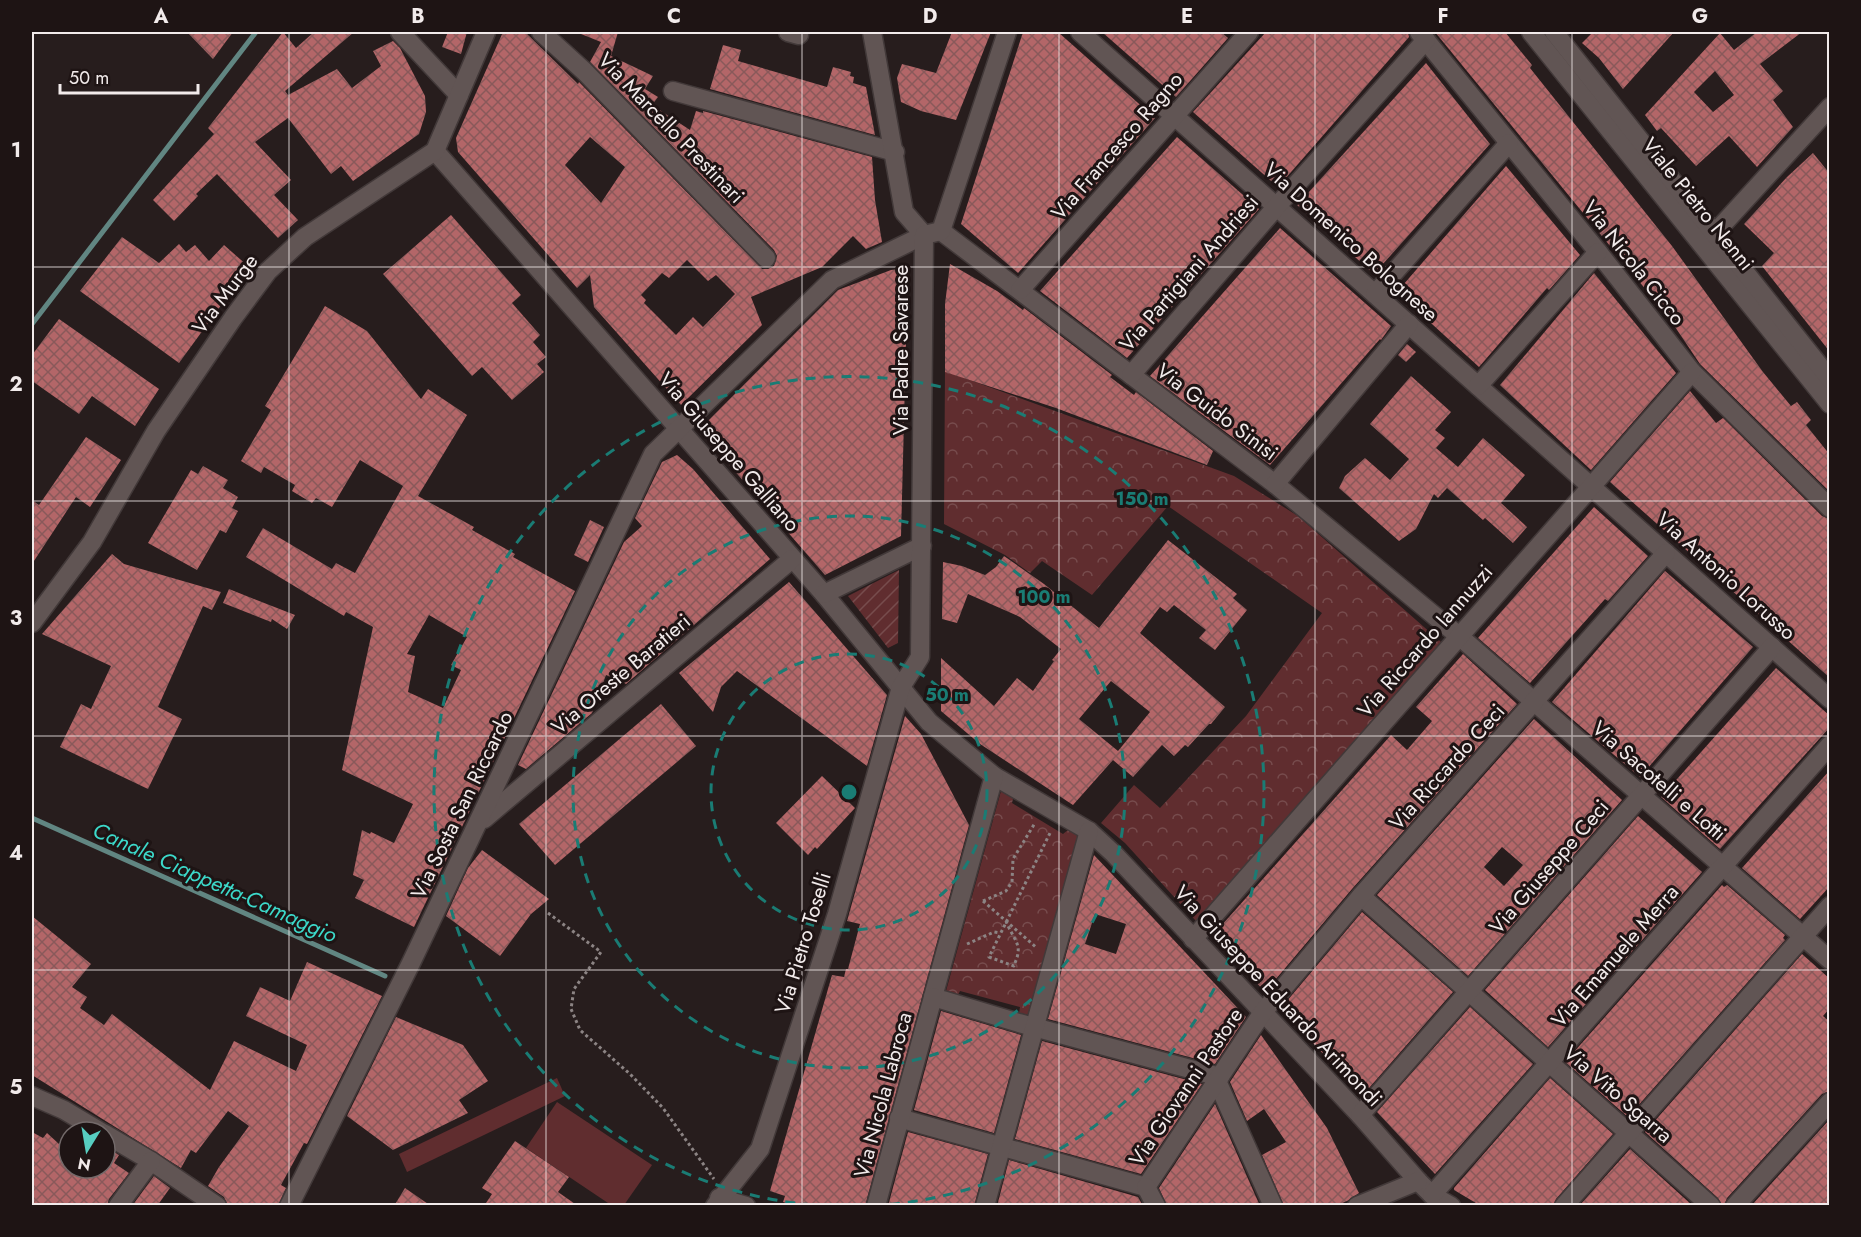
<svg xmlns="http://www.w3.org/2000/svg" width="1861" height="1237" font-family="Jost,sans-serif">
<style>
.grass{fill:#602d2f}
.park{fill:url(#park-crowns)}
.garden{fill:url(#garden-furrows)}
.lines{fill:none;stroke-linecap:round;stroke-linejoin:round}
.stream{stroke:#618682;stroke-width:5}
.building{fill:url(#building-cross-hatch);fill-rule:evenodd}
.minor-casing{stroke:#423939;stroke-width:21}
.tertiary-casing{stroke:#423939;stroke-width:21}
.secondary-casing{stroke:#423939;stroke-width:21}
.path{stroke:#8c8484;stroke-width:3;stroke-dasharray:3 3;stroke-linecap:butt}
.minor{stroke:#615554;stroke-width:18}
.tertiary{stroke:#615554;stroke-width:18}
.secondary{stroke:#615554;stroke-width:18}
.grid{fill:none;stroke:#f2ebeb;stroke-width:1.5;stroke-opacity:0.55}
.ring{fill:none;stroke:#1a7c74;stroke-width:3;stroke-dasharray:10 8}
.labels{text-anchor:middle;stroke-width:6;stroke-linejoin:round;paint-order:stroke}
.street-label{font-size:21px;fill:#f2ebeb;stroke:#1e1414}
.water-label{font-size:22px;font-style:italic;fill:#3cd9ca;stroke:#1e1414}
.centre{fill:#1a7c74;stroke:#1e1414;stroke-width:3}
.ring-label{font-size:18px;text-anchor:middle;font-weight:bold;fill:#1a7c74;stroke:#1e1414;stroke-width:6;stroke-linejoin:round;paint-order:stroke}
.neatline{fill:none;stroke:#f2ebeb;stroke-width:2}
.grid-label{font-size:20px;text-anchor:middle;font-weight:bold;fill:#f2ebeb}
</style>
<defs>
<pattern id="park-crowns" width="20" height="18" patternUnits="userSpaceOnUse" patternTransform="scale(1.5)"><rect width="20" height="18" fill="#602d2f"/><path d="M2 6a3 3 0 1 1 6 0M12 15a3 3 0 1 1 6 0" fill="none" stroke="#774c4d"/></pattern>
<pattern id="garden-furrows" width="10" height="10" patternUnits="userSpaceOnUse" patternTransform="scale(1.5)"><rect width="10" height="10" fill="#602d2f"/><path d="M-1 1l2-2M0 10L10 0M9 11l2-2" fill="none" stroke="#774c4d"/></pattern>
<pattern id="building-cross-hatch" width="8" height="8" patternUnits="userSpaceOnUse" patternTransform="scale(1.5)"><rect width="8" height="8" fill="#b36668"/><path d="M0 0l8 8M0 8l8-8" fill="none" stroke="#89595a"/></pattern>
</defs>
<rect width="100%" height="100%" fill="#271d1d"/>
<g class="grass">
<path d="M557,1078L565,1096L407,1172L399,1154Z"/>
<path d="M557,1102L652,1165L624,1205H611L526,1148Z"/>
</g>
<g class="park">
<path d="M945,371L1234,476L1298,516L1441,642L1196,921L1125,843L1101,823L1134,785L1160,808L1246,716L1322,613L1168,506L1092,595L1042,561L1030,573L1005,555L944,524Z"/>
<path d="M1001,791L1014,795L1012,803L1063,834L1068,830L1078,835V839L1029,1015L1019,1013L1020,1007L960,991L957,997L948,994L946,991Z"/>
</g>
<path class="garden" d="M899,570L898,643L888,648L848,596Z"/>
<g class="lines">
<g class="stream">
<path d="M32,324L256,32"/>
<path d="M32,818L385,976"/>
</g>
</g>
<g class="building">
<path d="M187,32H233L213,59Z"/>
<path d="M283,32L296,48L314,32H354L285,91L288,95L337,69L352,88L381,66L373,51L393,41L400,48L425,96L426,112L419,134L353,181L341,166L331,174L288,118L255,142L291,180L274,195L298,220L278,238L217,174L196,194L198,196L174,221L153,200L214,134L208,128Z"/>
<path d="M448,32H467L461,54L442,47Z"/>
<path d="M503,32H525L578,84L579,82L762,269H768L774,266L777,256L774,250L590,62L601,42L576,32H618L611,56L653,76L645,89L658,97L652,105L690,130L696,111L703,113V111L872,157L875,200L882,242L866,249L853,236L822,267L751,297L762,325L681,405L594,307L590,275L577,288L458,152L456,138ZM590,137L625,167L601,203L565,165ZM687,260L708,281L716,275L735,294L703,327L693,317L676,335L644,303L646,300L641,295L662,273L669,278Z"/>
<path d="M952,32H991L956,120L921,111L901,102L897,78L902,64L936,73Z"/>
<path d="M1023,32H1058L1155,118L1018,273L961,224Z"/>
<path d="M1102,32H1221L1228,38L1176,97Z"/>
<path d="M1266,32H1408L1409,37L1278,187L1193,112Z"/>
<path d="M1435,32H1505L1532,65L1530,68L1672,246L1763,372L1791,406L1797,402L1811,420L1806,425L1830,455V492L1700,364L1669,318Z"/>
<path d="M1593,32H1674L1623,89L1599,58L1582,43Z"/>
<path d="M1757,32H1802L1760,64L1783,91L1773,100L1793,127L1757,167L1729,136L1696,166L1661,128L1657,131L1645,115L1720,33L1734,50ZM1715,71L1734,95L1713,112L1694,92Z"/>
<path d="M723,45L741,50L738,61L827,87L833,67L851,72L850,76L854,77L853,83L866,87L875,135L710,89Z"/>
<path d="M1426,63L1490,144L1374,274L1297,205Z"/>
<path d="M1177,137L1259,209L1127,358L1040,291Z"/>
<path d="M1813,153L1830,174V352L1762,266L1774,253L1744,224L1787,177Z"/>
<path d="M1506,166L1580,255L1549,290L1547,288L1479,367L1397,292Z"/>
<path d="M451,215L521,295L512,303L540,335L533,342L546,357L537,364L544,372L512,400L482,367L472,376L383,274Z"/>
<path d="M1280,228L1391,326L1381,340L1380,339L1270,465L1150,376Z"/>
<path d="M122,237L159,263L179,244L186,252L195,245L209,261L224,245L249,267L179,363L80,291Z"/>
<path d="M950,264L997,291L1023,310L1024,308L1112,375L1110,377L1134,395L1136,392L1213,451L1207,465L1056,408L945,372V304Z"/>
<path d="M908,268L901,536L825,575L699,430L838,290L891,270Z"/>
<path d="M1594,273L1676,373L1591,470L1500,385Z"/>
<path d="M325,306L367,331L421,399L428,389L467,415L418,496L474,527L472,530L515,554L513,557L575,591L414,927L355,898L364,880L353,875L362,830L370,834L371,832L394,843L413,804L342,770L373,627L346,612L344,616L246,557L263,528L332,569L336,563L355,573L403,486L360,460L332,507L316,498L312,503L292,491L295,485L264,467L261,473L241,461L271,410L265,406ZM429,615L467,637L451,665L461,670L443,708L408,692L415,656L407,654Z"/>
<path d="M59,319L159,389L135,426L92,396L79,414L32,381V355Z"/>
<path d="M1407,344L1416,352L1406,362L1398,355Z"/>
<path d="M1411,376L1451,412L1435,430L1445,438L1436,448L1458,467L1483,438L1525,475L1501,503L1527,527L1513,543L1485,518L1483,520L1447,488L1438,498L1434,494L1416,529L1399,541L1339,488L1345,476L1365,458L1390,480L1409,459L1370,424Z"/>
<path d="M1690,391L1716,423L1723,418L1822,516L1830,519V678L1610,482Z"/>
<path d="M86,437L121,460L90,507L76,497L32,564V500L39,505Z"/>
<path d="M677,455L693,469L770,559L626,684L606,675L592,713L526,769L518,765L624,542L642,526L635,518L662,462Z"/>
<path d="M203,466L228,480L223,488L238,497L232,508L238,511L226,533L220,530L197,570L148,543L191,470L198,474Z"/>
<path d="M1594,507L1648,556L1608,601L1605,599L1530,683L1478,638Z"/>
<path d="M590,520L604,527L588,562L574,555Z"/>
<path d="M1168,540L1237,594L1233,598L1247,610L1215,650L1199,638L1206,630L1174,605L1167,612L1160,607L1140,633L1225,707L1211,724H1209L1188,747L1185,745L1174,756L1162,745L1133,777L1113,760L1073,805L980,744L941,711V658L994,706L1017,678L1033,691L1054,661L1052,660L1061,649L1020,617L968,594L957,623L942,619L943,562L962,566L985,575L996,567L1004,556L1044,584L1099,628ZM1111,681L1150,712L1118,751L1079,719Z"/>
<path d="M112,554L124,564L221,592L212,610L203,606L158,707L182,719L148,789L60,747L81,704L91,709L111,666L42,634Z"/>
<path d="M1665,571L1753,647L1640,777L1552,702Z"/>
<path d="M789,582L887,695L867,766L737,671L721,687L713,712L679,673Z"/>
<path d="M229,589L254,599L295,615L287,629L272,619L271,622L223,603Z"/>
<path d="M1463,654L1517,704L1352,889L1265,992L1213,935L1391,735L1407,750L1432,721L1416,707Z"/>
<path d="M1776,668L1830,716V727L1720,849L1661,797Z"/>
<path d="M661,704L696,746L555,865L519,824Z"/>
<path d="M905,716L921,734L969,825L865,1206H797L783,1202L785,1196L770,1191L832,975L844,977L846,969H848L860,924L847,921Z"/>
<path d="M1534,719L1622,800L1468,976L1377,895ZM1502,847L1523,865L1504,886L1484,867Z"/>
<path d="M1830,770V886L1800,919L1742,868Z"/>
<path d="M822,776L855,808L817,849L815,847L808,855L776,823Z"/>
<path d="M1638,816L1702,872L1548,1047L1485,990Z"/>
<path d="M482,850L549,899L531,914L500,956L446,916L468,868Z"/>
<path d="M1094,855L1246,1017L1215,1064L1048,1019ZM1095,914L1126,924L1116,954L1085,944Z"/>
<path d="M1722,885L1724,887L1727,885L1785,935L1783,938L1785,940L1628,1117L1565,1062Z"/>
<path d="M1362,912L1453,992L1362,1096L1281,1008Z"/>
<path d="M32,916L91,964L72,987L87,997L80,1008L104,1025L112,1014L210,1090L234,1041L296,1071L307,1045L246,1016L260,987L290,1001L307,962L382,996L307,1144L304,1143L281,1185L286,1188L278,1206H228L224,1197L208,1186L219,1167L249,1126L228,1111L196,1153L191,1150L181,1168L32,1075Z"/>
<path d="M1802,954L1830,979V1008L1823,1016L1830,1022V1091L1822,1094L1727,1198L1724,1206H1722L1718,1198L1645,1132Z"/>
<path d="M1470,1007L1533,1064L1435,1174L1377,1112Z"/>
<path d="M941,1011L1021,1035L994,1133L914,1110Z"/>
<path d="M396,1017L463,1045L488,1081L459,1100L468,1113L393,1150L347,1116Z"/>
<path d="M1261,1035L1327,1128L1359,1193L1347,1201L1335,1206H1284L1262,1155L1286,1142L1264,1109L1247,1121L1230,1082Z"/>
<path d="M1042,1041L1202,1084L1141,1174L1015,1139Z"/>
<path d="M1550,1078L1613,1134L1556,1199L1553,1206H1481L1454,1190V1188Z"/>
<path d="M1215,1104L1260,1206H1167L1159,1188Z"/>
<path d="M1830,1119V1206H1751Z"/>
<path d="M32,1132L43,1138L47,1133L59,1144L69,1134V1168H105V1147L119,1155L114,1163L129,1173L109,1199L107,1206H32Z"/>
<path d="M908,1132L988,1154L974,1206H888Z"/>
<path d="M515,1141L569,1177L558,1192L578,1206H484L492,1194L482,1188Z"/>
<path d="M1630,1149L1693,1206H1579Z"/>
<path d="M1009,1160L1138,1197L1143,1206H997Z"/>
<path d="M154,1176L170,1188L157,1206H132Z"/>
<path d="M405,1188L431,1206H394Z"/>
</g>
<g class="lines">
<g class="minor-casing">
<g id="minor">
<path d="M400,32L459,95"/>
<path d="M541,32L584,71L766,258"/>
<path d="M788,32L799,35"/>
<path d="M1080,32L1830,699"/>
<path d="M1419,32L1598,252L1692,372L1830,508"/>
<path d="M673,91L895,152"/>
<path d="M435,151L824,594L929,722L994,776L1089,831L1114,854L1360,1115L1418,1181L1432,1195L1451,1206"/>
<path d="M941,231L1275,484L1459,636L1830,960"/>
<path d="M1714,234L1830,107"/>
<path d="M1020,290L1249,32"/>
<path d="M1375,294L1509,143"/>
<path d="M1131,375L1277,206L1426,40"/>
<path d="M1478,386L1598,252"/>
<path d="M1275,484L1409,324"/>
<path d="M824,594L922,546"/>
<path d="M994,776L933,997L1019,1023L1220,1077"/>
<path d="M484,819L792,559"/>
<path d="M1361,896L1711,1206"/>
<path d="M1193,939L1692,372"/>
<path d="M1217,1081L1273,1206"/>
<path d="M32,1096L64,1110L101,1132"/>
<path d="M1360,1115L1772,647"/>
<path d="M899,1118L1146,1187"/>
<path d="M105,1134L151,1161L217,1206"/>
<path d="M1146,1187L1263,1012L1361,896L1666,553"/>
<path d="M1146,1187L1156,1206"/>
<path d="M1432,1195L1830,745"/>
<path d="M719,1198L746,1206"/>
<path d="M118,1206L151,1161"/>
<path d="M289,1206L411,963L653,454L832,280L924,235L904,212L872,32"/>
<path d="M715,1206L760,1149L837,914L901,687L920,657L924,235L941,231L1007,32"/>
<path d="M876,1206L933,997"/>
<path d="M985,1206L1089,831"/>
<path d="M1357,1206L1418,1181"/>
<path d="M1564,1206L1830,906"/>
<path d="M1735,1206L1830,1102"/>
</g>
</g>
<g class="tertiary-casing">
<path id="tertiary" d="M32,623L92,542L156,431L233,318L268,271L305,237L435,151L486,32"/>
</g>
<g class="secondary-casing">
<g id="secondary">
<path d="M1531,32L1830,404"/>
<path d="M1554,32L1830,379"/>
</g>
</g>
<g class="path">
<path d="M983,901L1006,891L1012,882L1013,859L1035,823"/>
<path d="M983,901L1037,948"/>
<path d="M548,913L601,952L574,989L571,1009L580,1030L630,1074L663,1108L714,1179"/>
<path d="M1006,921C1009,931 1020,943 1018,952C1018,957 1015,962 1014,966L989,957L1051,831"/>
<path d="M967,944L994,932L1000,933"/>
</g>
<use href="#minor" class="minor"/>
<use href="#tertiary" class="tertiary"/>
<use href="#secondary" class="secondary"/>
</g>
<path class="grid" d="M289,32V1206M546,32V1206M802,32V1206M1059,32V1206M1315,32V1206M1572,32V1206M32,267H1830M32,501H1830M32,736H1830M32,970H1830"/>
<g class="ring">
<circle cx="849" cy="792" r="138"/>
<circle cx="849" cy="792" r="276"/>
<path d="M813 1205A415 415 0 1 1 885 1205"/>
</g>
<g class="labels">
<g class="street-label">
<text transform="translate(671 128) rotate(46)" y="7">Via Marcello Prestinari</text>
<text transform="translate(1117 146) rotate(-49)" y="7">Via Francesco Ragno</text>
<text transform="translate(1698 204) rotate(51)" y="7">Viale Pietro Nenni</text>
<text transform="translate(1351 242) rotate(42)" y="7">Via Domenico Bolognese</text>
<text transform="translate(1634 263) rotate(52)" y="7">Via Nicola Cicco</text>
<text transform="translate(1189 273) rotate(-49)" y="7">Via Partigiani Andriesi</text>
<text transform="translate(225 294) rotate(-53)" y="7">Via Murge</text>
<text transform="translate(901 350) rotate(-90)" y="7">Via Padre Savarese</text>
<text transform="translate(1217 412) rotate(37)" y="7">Via Guido Sinisi</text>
<text transform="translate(729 452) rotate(49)" y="7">Via Giuseppe Galliano</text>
<text transform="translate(1726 576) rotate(42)" y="7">Via Antonio Lorusso</text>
<text transform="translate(1425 641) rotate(-49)" y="7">Via Riccardo Iannuzzi</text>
<text transform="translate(621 674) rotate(-40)" y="7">Via Oreste Baratieri</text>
<text transform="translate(1447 767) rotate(-48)" y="7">Via Riccardo Ceci</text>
<text transform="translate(1659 781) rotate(41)" y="7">Via Sacotelli e Lotti</text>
<text transform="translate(462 805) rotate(-64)" y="7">Via Sosta San Riccardo</text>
<text transform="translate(1549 867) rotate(-49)" y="7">Via Giuseppe Ceci</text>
<text transform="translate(803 943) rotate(-73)" y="7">Via Pietro Toselli</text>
<text transform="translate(1615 956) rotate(-49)" y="7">Via Emanuele Merra</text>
<text transform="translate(1278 996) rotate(47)" y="7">Via Giuseppe Eduardo Arimondi</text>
<text transform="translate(1186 1087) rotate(-56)" y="7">Via Giovanni Pastore</text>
<text transform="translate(1618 1094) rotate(41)" y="7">Via Vito Sgarra</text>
<text transform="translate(883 1095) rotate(-75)" y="7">Via Nicola Labroca</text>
</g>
<g class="water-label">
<text transform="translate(215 882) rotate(24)" y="8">Canale Ciappetta-Camaggio</text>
</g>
</g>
<circle cx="849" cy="792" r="9" class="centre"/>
<g class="ring-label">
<text x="1142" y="505">150 m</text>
<text x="1044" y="603">100 m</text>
<text x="947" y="701">50 m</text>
</g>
<rect width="1861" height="1237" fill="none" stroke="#1e1414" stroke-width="66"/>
<g transform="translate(87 1150) rotate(191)"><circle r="28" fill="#1e1414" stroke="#736a6a" stroke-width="1.5"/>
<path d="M0-4.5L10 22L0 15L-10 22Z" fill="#57cec1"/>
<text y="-9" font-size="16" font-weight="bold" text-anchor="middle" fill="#f2ebeb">N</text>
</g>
<path d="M60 84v9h138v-9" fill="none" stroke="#f2ebeb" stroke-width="3"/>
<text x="69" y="84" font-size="18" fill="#f2ebeb" stroke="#1e1414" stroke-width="4.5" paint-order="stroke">50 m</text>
<rect x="33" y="33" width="1795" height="1171" class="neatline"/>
<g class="grid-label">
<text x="161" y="23">A</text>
<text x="418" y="23">B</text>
<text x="674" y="23">C</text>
<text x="930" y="23">D</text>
<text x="1187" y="23">E</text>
<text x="1443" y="23">F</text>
<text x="1700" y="23">G</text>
<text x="16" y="157">1</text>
<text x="16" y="391">2</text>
<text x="16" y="625">3</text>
<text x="16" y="860">4</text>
<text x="16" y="1094">5</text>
</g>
</svg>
